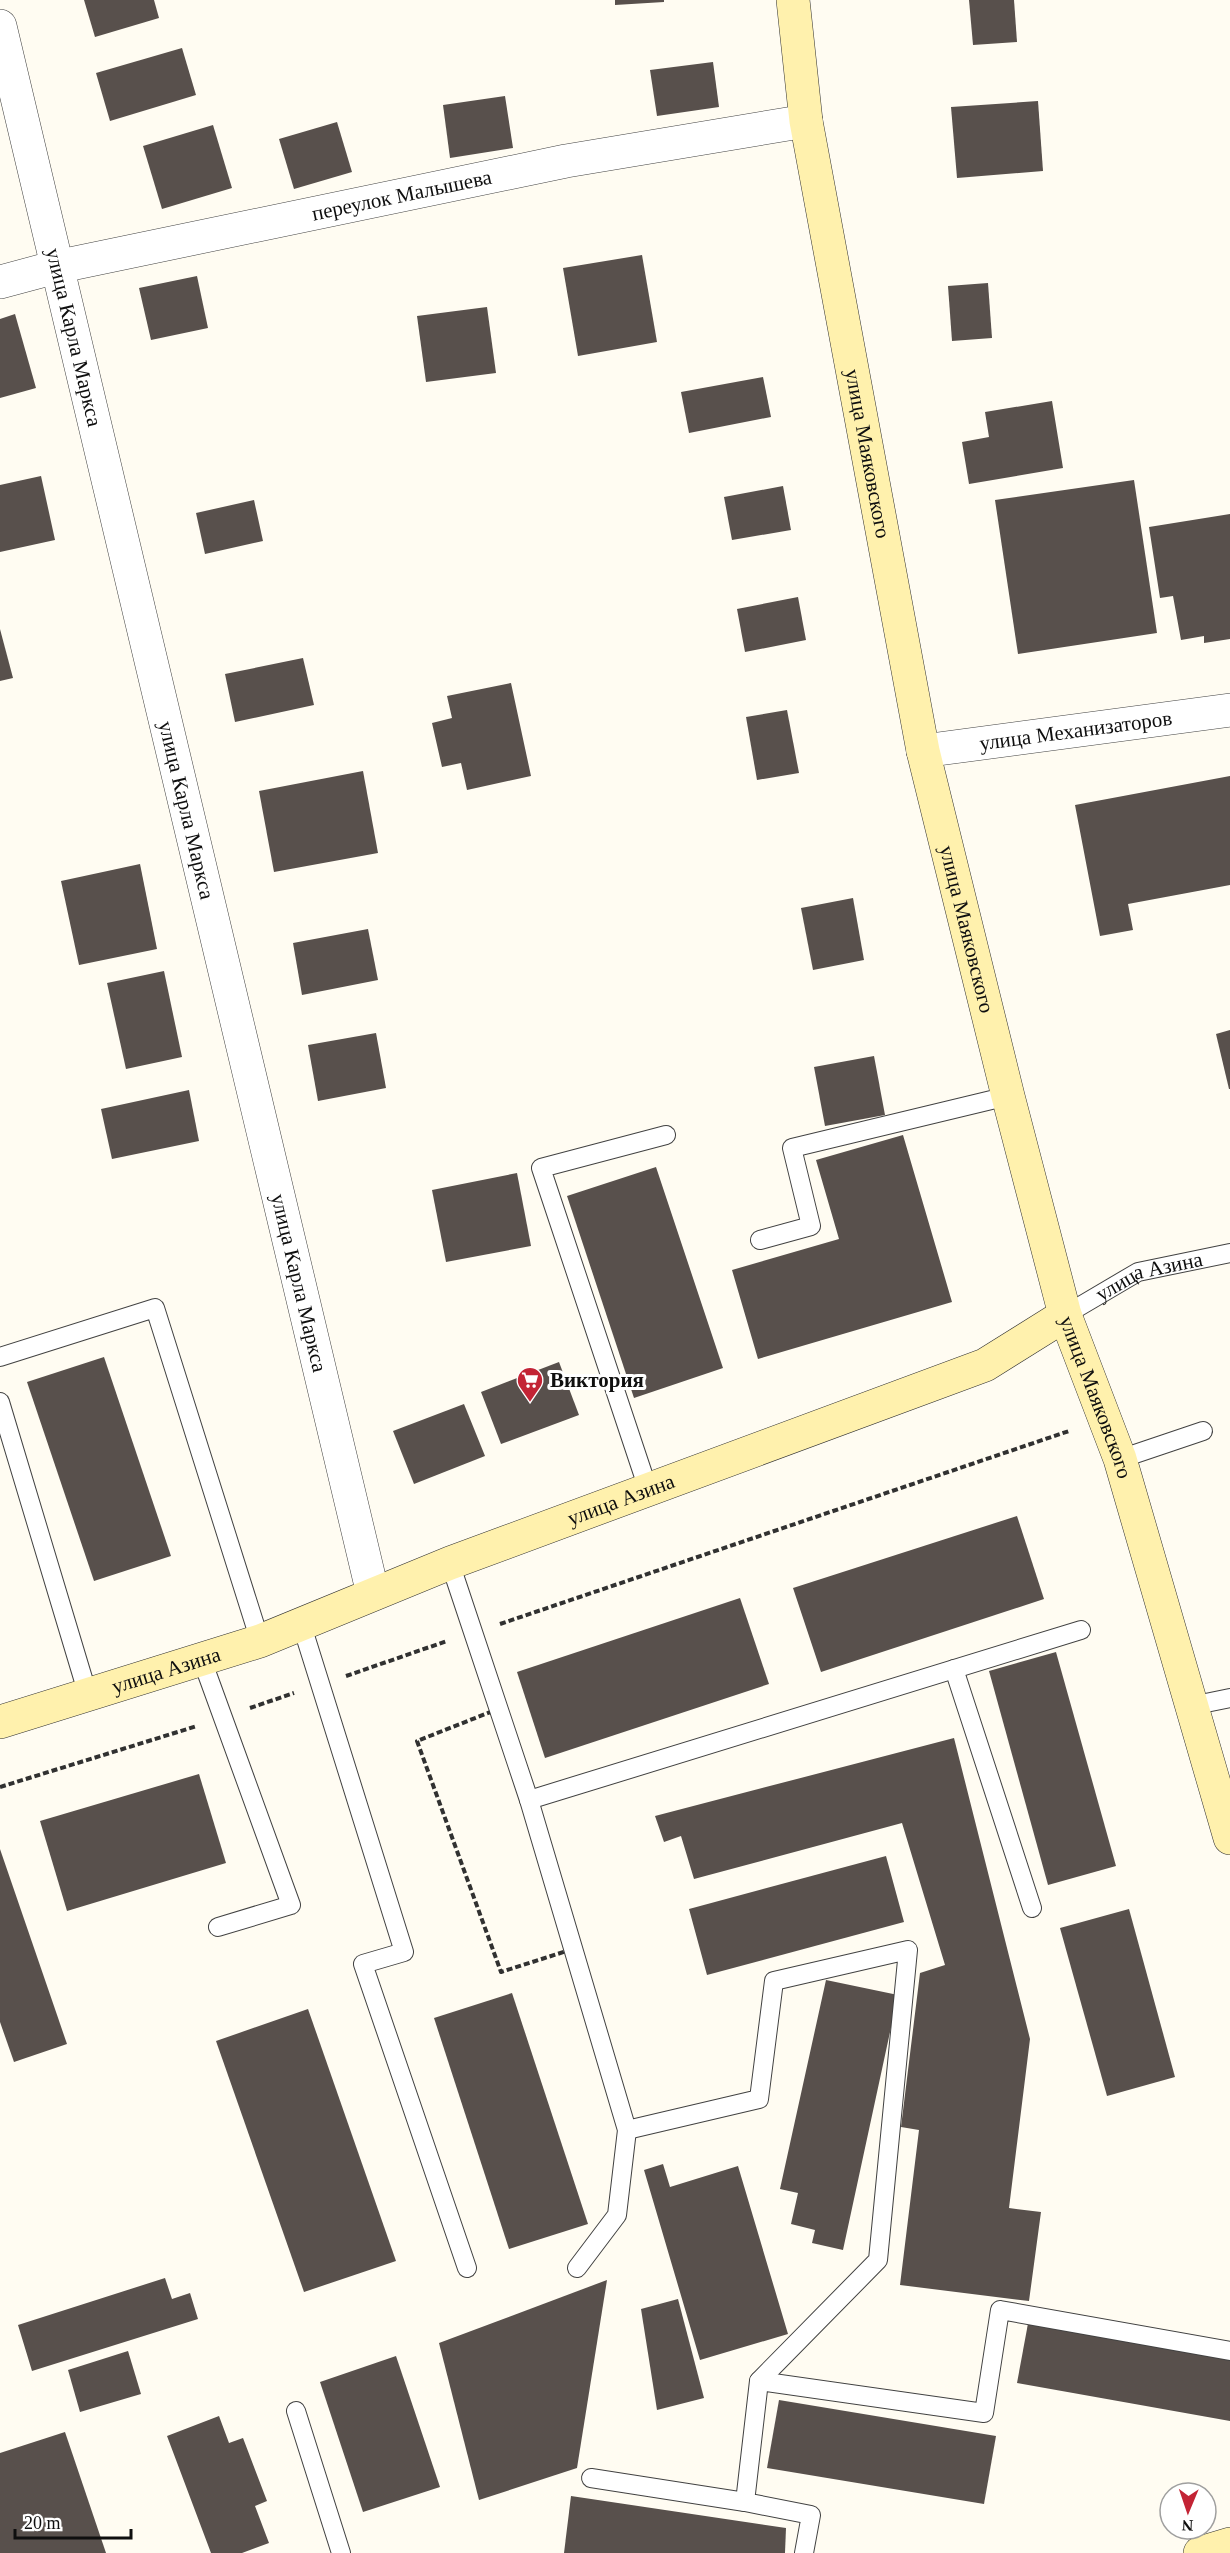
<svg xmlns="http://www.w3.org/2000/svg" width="1230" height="2553" font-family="'Times New Roman',serif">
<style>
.building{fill:#58504c}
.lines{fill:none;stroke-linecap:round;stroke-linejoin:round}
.lane-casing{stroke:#424242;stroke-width:20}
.street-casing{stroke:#424242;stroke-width:34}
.secondary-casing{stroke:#313131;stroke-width:34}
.path{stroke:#313131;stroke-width:4;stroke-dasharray:6 3;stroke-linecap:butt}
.lane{stroke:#fff;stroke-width:18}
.street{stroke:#fff;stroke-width:33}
.secondary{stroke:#fff1ad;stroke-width:33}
.labels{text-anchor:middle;stroke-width:6;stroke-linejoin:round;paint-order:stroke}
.street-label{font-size:21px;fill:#0f0f0f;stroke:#fff}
.poi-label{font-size:21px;font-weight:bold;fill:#0f0f0f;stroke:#fff;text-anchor:start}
</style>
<rect width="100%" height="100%" fill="#fffcf2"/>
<g class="building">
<path d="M84,0H154L159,18L95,37Z"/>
<path d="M615,0H664V2L615,5Z"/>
<path d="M969,0H1014L1017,42L973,45Z"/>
<path d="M182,48L196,95L110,121L96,73Z"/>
<path d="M713,62L719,107L657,116L650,70Z"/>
<path d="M505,96L513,148L450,158L443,105Z"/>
<path d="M1038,101L1043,171L957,178L951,107Z"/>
<path d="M337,122L352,172L294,189L279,139Z"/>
<path d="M213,125L232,188L162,209L143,146Z"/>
<path d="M642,255L657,342L578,356L563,268Z"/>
<path d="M197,276L208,328L151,340L139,288Z"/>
<path d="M988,283L992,338L952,341L948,286Z"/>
<path d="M487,307L496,373L426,382L417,316Z"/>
<path d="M15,314L36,388L0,398V319Z"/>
<path d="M763,377L771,417L689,433L681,392Z"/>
<path d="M1052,401L1063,468L969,484L962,442L989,437L985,412Z"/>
<path d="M41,476L55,540L0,552V485Z"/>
<path d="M1134,480L1157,633L1018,654L995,500Z"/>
<path d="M783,486L791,530L732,540L724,497Z"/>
<path d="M254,500L263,541L205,554L196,513Z"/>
<path d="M1230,514V639L1204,643V636L1181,640L1173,596L1160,598L1149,527Z"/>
<path d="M798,597L806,640L745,652L737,609Z"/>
<path d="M0,629L13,678L0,681Z"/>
<path d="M303,658L314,705L235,722L225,674Z"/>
<path d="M511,683L531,776L467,790L461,763L442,767L432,723L452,718L447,696Z"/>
<path d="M787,710L799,773L757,780L746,717Z"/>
<path d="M363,771L378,853L274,872L259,791Z"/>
<path d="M1230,776V885L1128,904L1133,930L1100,936L1075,805Z"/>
<path d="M140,864L157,949L79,965L61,881Z"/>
<path d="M853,898L864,960L813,970L801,908Z"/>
<path d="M368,929L378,980L302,995L293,943Z"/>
<path d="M164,971L182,1057L126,1069L107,983Z"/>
<path d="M1230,1030V1089H1229L1216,1034Z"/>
<path d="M376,1033L386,1088L318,1101L308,1045Z"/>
<path d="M874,1056L885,1115L825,1126L814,1067Z"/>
<path d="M189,1090L199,1141L112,1159L101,1109Z"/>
<path d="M903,1135L952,1302L758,1359L732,1270L839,1239L816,1160Z"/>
<path d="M656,1167L723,1368L634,1398L567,1196Z"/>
<path d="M517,1173L531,1246L446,1262L432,1190Z"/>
<path d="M104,1357L171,1556L94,1581L27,1382Z"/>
<path d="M559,1362L579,1415L501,1444L481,1392Z"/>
<path d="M464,1404L485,1456L414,1484L393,1431Z"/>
<path d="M1017,1516L1044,1599L821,1672L793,1588Z"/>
<path d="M740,1598L769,1684L545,1758L517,1672Z"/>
<path d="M1056,1652L1116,1866L1048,1885L989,1671Z"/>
<path d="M954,1738L1030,2039L1009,2208L1041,2212L1029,2301L900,2285L919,2130L901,2127L920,1973L945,1965L902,1823L694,1879L681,1836L664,1842L655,1816Z"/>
<path d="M199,1774L226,1863L67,1911L40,1821Z"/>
<path d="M0,1849L67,2044L14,2062L0,2022Z"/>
<path d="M886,1856L904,1922L707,1975L689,1909Z"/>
<path d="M1129,1909L1175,2077L1107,2096L1060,1928Z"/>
<path d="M826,1980L898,1995L843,2250L812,2243L815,2230L791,2224L798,2193L780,2189Z"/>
<path d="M512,1993L588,2224L509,2249L434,2018Z"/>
<path d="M308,2009L396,2261L304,2292L216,2041Z"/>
<path d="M663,2164L670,2187L738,2166L788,2334L700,2360L644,2170Z"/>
<path d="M165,2278L172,2299L190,2293L198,2319L32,2371L18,2325Z"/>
<path d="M607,2280L577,2468L479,2500L439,2343Z"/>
<path d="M678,2299L704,2398L657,2410L641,2309Z"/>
<path d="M1029,2318L1230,2354V2421L1017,2383Z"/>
<path d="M128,2351L141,2394L80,2412L68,2370Z"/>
<path d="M396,2356L440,2487L363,2512L320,2382Z"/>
<path d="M779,2400L996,2436L984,2504L767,2468Z"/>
<path d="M219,2416L229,2443L243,2438L267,2501L255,2506L269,2543L242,2553H211L167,2436Z"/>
<path d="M65,2432L106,2553H0V2453Z"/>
<path d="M571,2496L786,2528L785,2553H564Z"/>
</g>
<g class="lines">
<g class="lane-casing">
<g id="lane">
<path d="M760,1240L811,1226L792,1148L1008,1096"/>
<path id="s1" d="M1065,1315L1138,1272L1230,1253"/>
<path d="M0,1357L155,1308L260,1641"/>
<path d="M0,1402L88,1695"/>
<path d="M1120,1459L1203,1431"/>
<path d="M648,1489L541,1168L666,1135"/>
<path d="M450,1563L529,1800L627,2130L617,2215L577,2268"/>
<path d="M302,1626L404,1952L363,1964L467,2268"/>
<path d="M202,1660L291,1905L218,1927"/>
<path d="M954,1669L1032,1908"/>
<path d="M1191,1706L1230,1698"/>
<path d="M529,1800L1081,1630"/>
<path d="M627,2130L759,2099L774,1981L908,1950L878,2260L759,2381"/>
<path d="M296,2411L341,2553"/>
<path d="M591,2478L745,2502"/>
<path d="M804,2553L811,2515L745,2502L759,2381L984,2413L1000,2310L1230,2351"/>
</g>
</g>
<g class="street-casing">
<g id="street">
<path id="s2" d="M0,26L373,1594"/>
<path id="s3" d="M0,282L56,267L566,161L806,121"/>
<path id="s4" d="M923,751L1230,710"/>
</g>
</g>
<g class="secondary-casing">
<g id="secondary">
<path id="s5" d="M793,0L806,121L923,751L1008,1096L1065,1315L1120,1459L1230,1838"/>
<path id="s6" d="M0,1722L260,1641L450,1563L985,1365L1065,1315"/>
<path d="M1200,2553L1230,2544"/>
</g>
</g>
<g class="path">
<path d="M500,1624L1069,1431"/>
<path d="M346,1676L447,1641"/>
<path d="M250,1708L294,1693"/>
<path d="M493,1711L529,1800L573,1949L501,1972L417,1741Z"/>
<path d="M0,1787L197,1726"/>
</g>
<use href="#lane" class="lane"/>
<use href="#street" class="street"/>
<use href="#secondary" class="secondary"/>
</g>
<defs>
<g id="supermarket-pin" transform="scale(1.35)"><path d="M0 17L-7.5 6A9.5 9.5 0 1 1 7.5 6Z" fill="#c32435" stroke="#fff"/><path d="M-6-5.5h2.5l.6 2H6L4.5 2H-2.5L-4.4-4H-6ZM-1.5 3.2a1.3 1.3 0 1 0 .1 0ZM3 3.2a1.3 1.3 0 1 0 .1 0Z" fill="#fff"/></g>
</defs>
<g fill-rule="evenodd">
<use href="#supermarket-pin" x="530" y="1380"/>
</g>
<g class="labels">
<g class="street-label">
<text dy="7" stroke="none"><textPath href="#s3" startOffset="411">переулок Малышева</textPath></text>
<text dy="7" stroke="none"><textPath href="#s2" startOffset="320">улица Карла Маркса</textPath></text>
<text dy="7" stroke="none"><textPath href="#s5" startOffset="460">улица Маяковского</textPath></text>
<text dy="7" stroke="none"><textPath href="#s4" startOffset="154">улица Механизаторов</textPath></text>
<text dy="7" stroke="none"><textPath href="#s2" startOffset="806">улица Карла Маркса</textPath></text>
<text dy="7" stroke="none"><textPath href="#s5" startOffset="946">улица Маяковского</textPath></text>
<text dy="7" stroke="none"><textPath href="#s1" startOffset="94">улица Азина</textPath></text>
<text dy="7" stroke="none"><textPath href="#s2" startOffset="1292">улица Карла Маркса</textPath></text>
<text dy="7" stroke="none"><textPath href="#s5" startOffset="1432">улица Маяковского</textPath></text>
<text dy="7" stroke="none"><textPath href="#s6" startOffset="660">улица Азина</textPath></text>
<text dy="7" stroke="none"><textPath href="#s6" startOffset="174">улица Азина</textPath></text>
</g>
<g class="poi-label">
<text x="550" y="1387">Виктория</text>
</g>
</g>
<g transform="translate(1188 2511) rotate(182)"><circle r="28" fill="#ffffff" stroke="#9f9f9f" stroke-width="1.5"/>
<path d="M0-4.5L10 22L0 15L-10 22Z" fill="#c32435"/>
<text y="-9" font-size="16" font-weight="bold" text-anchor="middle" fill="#0f0f0f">N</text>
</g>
<path d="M15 2529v9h116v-9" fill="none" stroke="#0f0f0f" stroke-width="3"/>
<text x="24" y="2529" font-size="18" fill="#0f0f0f" stroke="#ffffff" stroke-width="4.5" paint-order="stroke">20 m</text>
</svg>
